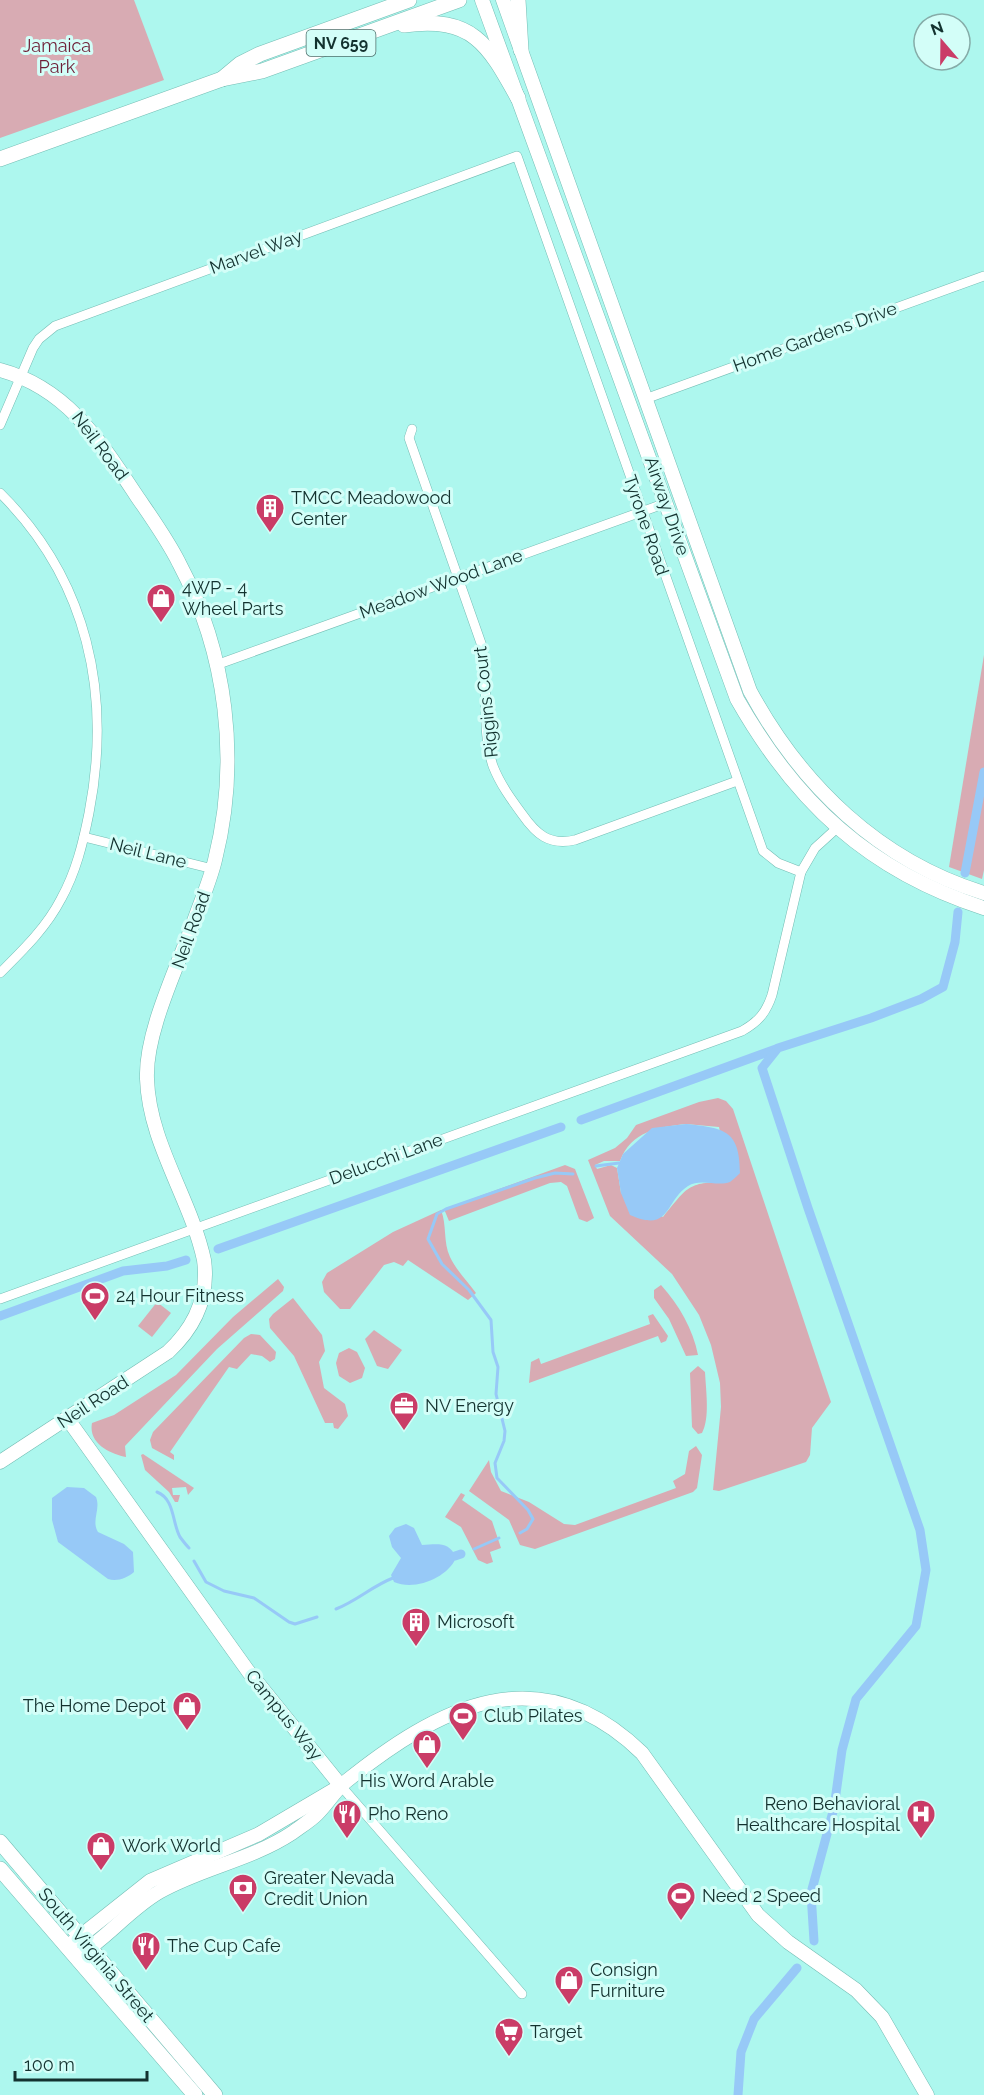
<svg xmlns="http://www.w3.org/2000/svg" width="984" height="2095" font-family="Raleway,sans-serif">
<style>
.green{fill:#d8abb3;fill-rule:evenodd}
.water{fill:#97c9f7}
.lines{fill:none;stroke-linecap:round;stroke-linejoin:round}
.stream{stroke:#97c9f7;stroke-width:3}
.canal{stroke:#97c9f7;stroke-width:9}
.street-casing{stroke:#74bdb4;stroke-width:10}
.secondary-casing{stroke:#74bdb4;stroke-width:15}
.primary-casing{stroke:#74bdb4;stroke-width:16}
.street{stroke:#fff;stroke-width:9}
.secondary{stroke:#fff;stroke-width:14}
.primary{stroke:#fff;stroke-width:15}
.labels{text-anchor:middle;stroke-width:6;stroke-linejoin:round;paint-order:stroke}
.shield{fill:#d3fef8;stroke:#4d6f6b;stroke-width:1.5}
.shield-label{font-size:16px;font-weight:bold;fill:#13322f}
.park-label{font-size:18px;fill:#6e1e36;stroke:#d3fef8}
.street-label{font-size:18px;fill:#13322f;stroke:#d3fef8}
.poi-label{font-size:18px;fill:#13322f;stroke:#d3fef8;text-anchor:start}
</style>
<rect width="100%" height="100%" fill="#adf7ee"/>
<g class="green">
<path d="M0,0H134L164,80L0,138Z"/>
<path d="M984,655V870L982,879L949,867Z"/>
<path d="M718,1098L726,1101L733,1109L831,1402L812,1428L810,1455L806,1462L719,1491L713,1490L721,1407L720,1383L711,1345L699,1315L672,1274L610,1216L588,1160L615,1148L627,1138L636,1125L699,1102ZM686,1124L719,1127L730,1182C688,1182 689,1185 663,1217L621,1193L617,1168L611,1165L597,1169L595,1165L604,1161H620C631,1131 659,1127 686,1124Z"/>
<path d="M565,1165L575,1169L594,1218L587,1222L579,1219L567,1186L561,1182L550,1183L449,1221L444,1209Z"/>
<path d="M441,1210C447,1225 443,1242 450,1257C456,1270 468,1282 476,1293L468,1300L408,1260L403,1266L394,1262L384,1265L350,1309H340L324,1292L322,1282L327,1273L393,1232Z"/>
<path d="M278,1279L284,1287L283,1291L217,1349L125,1446L126,1457C111,1454 88,1444 92,1423L114,1415L176,1375L233,1317Z"/>
<path d="M661,1285C679,1305 693,1329 698,1355L686,1356L669,1319L654,1298V1290Z"/>
<path d="M293,1298L322,1335L325,1351L319,1362L324,1388L345,1404L348,1416L338,1429L334,1428L333,1423H325L294,1356L270,1328L269,1319L273,1314Z"/>
<path d="M157,1302L171,1313L152,1337L138,1326Z"/>
<path d="M653,1314L668,1336L666,1341L661,1343L658,1336L529,1383L531,1362L539,1358L541,1364L650,1324L648,1316Z"/>
<path d="M374,1330L402,1350L388,1369L377,1366L365,1339Z"/>
<path d="M251,1334L260,1335L276,1352L275,1359L270,1362L262,1356L251,1354L237,1369L229,1367L170,1452L174,1455V1460L152,1448L150,1440L153,1432L244,1338Z"/>
<path d="M349,1348L357,1352L365,1368L362,1378L350,1383L339,1376L336,1363L339,1353Z"/>
<path d="M698,1366L705,1372C706,1392 710,1418 702,1433L698,1434L692,1427L690,1373Z"/>
<path d="M696,1446L702,1455L697,1488L693,1492L535,1549L520,1545L509,1520L469,1491L489,1460L491,1472L501,1491L529,1502L564,1524L575,1525L676,1488L673,1481L685,1474L689,1451Z"/>
<path d="M143,1454L194,1488L188,1495L186,1487L172,1488L173,1495H180L178,1502H175L169,1492L145,1470L141,1455Z"/>
<path d="M461,1493L465,1495L462,1500L492,1521L501,1548L490,1552L493,1562L487,1564L478,1560L461,1527L445,1517Z"/>
</g>
<g class="water">
<path d="M686,1124C723,1128 740,1129 740,1173C738,1175 733,1180 730,1182C717,1187 701,1178 688,1186C664,1202 671,1233 630,1215L621,1193L617,1168L623,1154L652,1128Z"/>
<path d="M67,1487L84,1488L96,1497C101,1509 91,1521 98,1532L124,1544L133,1552L134,1572C127,1578 117,1582 108,1579L58,1542L52,1520V1498Z"/>
<path d="M406,1524L414,1528L422,1545C437,1544 450,1541 456,1558C447,1578 415,1591 394,1582L391,1575L401,1558L392,1547L389,1536L395,1528Z"/>
</g>
<g class="lines">
<g class="stream">
<path d="M596,1166L619,1163"/>
<path d="M157,1492C175,1499 172,1523 180,1537C183,1541 186,1545 189,1548"/>
<path d="M520,1533L527,1529L533,1519L528,1510L497,1478L495,1463L504,1441L505,1431L496,1394L498,1367L493,1352L491,1320L469,1290L442,1264L428,1239L437,1214L446,1209L535,1178L555,1173L573,1174"/>
<path d="M474,1549L499,1538"/>
<path d="M194,1561L206,1582L224,1591L254,1598L289,1622L295,1624L317,1617"/>
<path d="M336,1609C357,1601 372,1586 393,1578"/>
</g>
<g class="canal">
<path d="M965,873L984,772"/>
<path d="M581,1120L776,1049"/>
<path d="M218,1249L561,1127"/>
<path d="M0,1316L123,1271L167,1266L186,1260"/>
<path d="M455,1556L461,1554"/>
<path d="M814,1941L811,1893L834,1808L842,1750L856,1699L916,1626L926,1570L920,1530L808,1208L762,1068L778,1048L871,1018L921,999L943,987L955,942L958,912"/>
<path d="M738,2095L741,2052L754,2019L797,1968"/>
</g>
<g class="street-casing">
<g id="street">
<path d="M645,399L984,276"/>
<path d="M0,425L33,348L39,339L55,326L517,156L763,851L778,863L801,872"/>
<path d="M412,429L409,438L482,646C490,686 480,728 493,766C500,784 511,799 522,814C536,834 549,846 575,840L737,781"/>
<path d="M0,493C88,580 112,694 89,813C83,843 76,872 61,899C46,928 23,950 0,973"/>
<path d="M216,665L666,503"/>
<path d="M84,837L213,869"/>
<path d="M0,1299L742,1031C758,1022 766,1013 772,995L801,872L815,848L837,828"/>
<path d="M341,1786L522,1994"/>
</g>
</g>
<g class="secondary-casing">
<g id="secondary">
<path d="M482,0L737,699C796,803 869,871 984,908"/>
<path d="M503,0L750,691C801,785 879,861 984,893"/>
<path d="M0,370C67,388 100,441 136,495C151,517 167,539 179,563C227,653 240,761 215,860C210,881 201,901 194,921C178,966 145,1032 147,1079C149,1143 191,1199 204,1260C209,1297 194,1328 168,1352L0,1462"/>
<path d="M67,1418L248,1671L341,1786"/>
<path d="M68,1946L150,1881L259,1834L337,1788"/>
<path d="M81,1954C109,1936 130,1909 159,1892C201,1868 251,1860 292,1833C300,1827 310,1821 317,1814C327,1804 334,1792 344,1783C438,1707 539,1653 642,1753L758,1915L788,1942L856,1990L882,2017L927,2095"/>
</g>
</g>
<g class="primary-casing">
<g id="primary">
<path d="M518,0L521,50"/>
<path d="M404,25C473,16 488,44 518,98"/>
<path d="M222,79L240,64L260,54L409,0"/>
<path d="M0,159L222,79L262,71L459,0"/>
<path d="M0,1842L215,2095"/>
<path d="M0,1869L195,2095"/>
</g>
</g>
<use href="#street" class="street"/>
<use href="#secondary" class="secondary"/>
<use href="#primary" class="primary"/>
</g>
<defs>
<g id="building-pin" transform="scale(1.5)"><path d="M0 17L-7.5 6A9.5 9.5 0 1 1 7.5 6Z" fill="#ca3c67" stroke="#d3fef8"/><path d="M-4-6H4V6H1V3H-1V6H-4ZM-2.5-4.3h1.7v1.8h-1.7ZM.8-4.3h1.7v1.8H.8ZM-2.5-1h1.7V.8h-1.7ZM.8-1h1.7V.8H.8Z" fill="#fff"/></g>
<g id="shop-pin" transform="scale(1.5)"><path d="M0 17L-7.5 6A9.5 9.5 0 1 1 7.5 6Z" fill="#ca3c67" stroke="#d3fef8"/><path d="M-5-2.5h2.3a2.7 3.5 0 0 1 5.4 0H5L5.5 6h-11ZM-1.5-2.5h3a1.5 2.3 0 0 0-3 0Z" fill="#fff"/></g>
<g id="stadium-pin" transform="scale(1.5)"><path d="M0 17L-7.5 6A9.5 9.5 0 1 1 7.5 6Z" fill="#ca3c67" stroke="#d3fef8"/><path d="M0-5a6.5 5 0 1 0 0 10a6.5 5 0 1 0 0-10ZM-3.5-1.8h7v3.6h-7Z" fill="#fff"/></g>
<g id="office-pin" transform="scale(1.5)"><path d="M0 17L-7.5 6A9.5 9.5 0 1 1 7.5 6Z" fill="#ca3c67" stroke="#d3fef8"/><path d="M-6-3h4V-5.5h4V-3h4V5H-6ZM-1-4.5V-3h2v-1.5ZM-6 0V1H6V0Z" fill="#fff"/></g>
<g id="restaurant-pin" transform="scale(1.5)"><path d="M0 17L-7.5 6A9.5 9.5 0 1 1 7.5 6Z" fill="#ca3c67" stroke="#d3fef8"/><path d="M-5-6h1v4h1v-4h1v4h1v-4h1v5L-1.5 .5V6h-2V.5L-5-1ZM5-6V6H3V1.5H1.5Q1.5-4 5-6Z" fill="#fff"/></g>
<g id="hospital-pin" transform="scale(1.5)"><path d="M0 17L-7.5 6A9.5 9.5 0 1 1 7.5 6Z" fill="#ca3c67" stroke="#d3fef8"/><path d="M-5-5h3v3.5h4V-5h3V5h-3V1.5h-4V5h-3Z" fill="#fff"/></g>
<g id="bank-pin" transform="scale(1.5)"><path d="M0 17L-7.5 6A9.5 9.5 0 1 1 7.5 6Z" fill="#ca3c67" stroke="#d3fef8"/><path d="M-6-4H6V4H-6ZM0-2.3a2.3 2.3 0 1 0 0 4.6a2.3 2.3 0 1 0 0-4.6Z" fill="#fff"/></g>
<g id="supermarket-pin" transform="scale(1.5)"><path d="M0 17L-7.5 6A9.5 9.5 0 1 1 7.5 6Z" fill="#ca3c67" stroke="#d3fef8"/><path d="M-6-5.5h2.5l.6 2H6L4.5 2H-2.5L-4.4-4H-6ZM-1.5 3.2a1.3 1.3 0 1 0 .1 0ZM3 3.2a1.3 1.3 0 1 0 .1 0Z" fill="#fff"/></g>
</defs>
<g fill-rule="evenodd">
<use href="#building-pin" x="270" y="508"/>
<use href="#shop-pin" x="161" y="598"/>
<use href="#stadium-pin" x="95" y="1296"/>
<use href="#office-pin" x="404" y="1406"/>
<use href="#building-pin" x="416" y="1622"/>
<use href="#shop-pin" x="187" y="1706"/>
<use href="#stadium-pin" x="463" y="1716"/>
<use href="#shop-pin" x="427" y="1744"/>
<use href="#restaurant-pin" x="347" y="1814"/>
<use href="#hospital-pin" x="921" y="1814"/>
<use href="#shop-pin" x="101" y="1846"/>
<use href="#bank-pin" x="243" y="1888"/>
<use href="#stadium-pin" x="681" y="1896"/>
<use href="#restaurant-pin" x="146" y="1946"/>
<use href="#shop-pin" x="569" y="1980"/>
<use href="#supermarket-pin" x="509" y="2032"/>
</g>
<g class="labels">
<rect class="shield" x="306.5" y="30" width="69" height="26" rx="4.5"/>
<g class="shield-label">
<text x="341" y="49">NV 659</text>
</g>
<g class="park-label">
<text x="57" y="52">Jamaica<tspan x="57" dy="21">Park</tspan></text>
</g>
<g class="street-label">
<text transform="translate(256 252) rotate(-20)" y="6">Marvel Way</text>
<text transform="translate(815 337) rotate(-20)" y="6">Home Gardens Drive</text>
<text transform="translate(100 446) rotate(53)" y="6">Neil Road</text>
<text transform="translate(667 506) rotate(71)" y="6">Airway Drive</text>
<text transform="translate(646 525) rotate(71)" y="6">Tyrone Road</text>
<text transform="translate(441 584) rotate(-20)" y="6">Meadow Wood Lane</text>
<text transform="translate(486 702) rotate(-96)" y="6">Riggins Court</text>
<text transform="translate(148 853) rotate(14)" y="6">Neil Lane</text>
<text transform="translate(191 930) rotate(-70)" y="6">Neil Road</text>
<text transform="translate(386 1159) rotate(-20)" y="6">Delucchi Lane</text>
<text transform="translate(93 1402) rotate(-33)" y="6">Neil Road</text>
<text transform="translate(284 1715) rotate(51)" y="6">Campus Way</text>
<text transform="translate(96 1955) rotate(50)" y="6">South Virginia Street</text>
</g>
<g class="poi-label">
<text x="291" y="504">TMCC Meadowood<tspan x="291" dy="21">Center</tspan></text>
<text x="182" y="594">4WP - 4<tspan x="182" dy="21">Wheel Parts</tspan></text>
<text x="116" y="1302">24 Hour Fitness</text>
<text x="425" y="1412">NV Energy</text>
<text x="437" y="1628">Microsoft</text>
<text x="166" y="1712" text-anchor="end">The Home Depot</text>
<text x="484" y="1722">Club Pilates</text>
<text x="427" y="1787" text-anchor="middle">His Word Arable</text>
<text x="900" y="1810" text-anchor="end">Reno Behavioral<tspan x="900" dy="21">Healthcare Hospital</tspan></text>
<text x="368" y="1820">Pho Reno</text>
<text x="122" y="1852">Work World</text>
<text x="264" y="1884">Greater Nevada<tspan x="264" dy="21">Credit Union</tspan></text>
<text x="702" y="1902">Need 2 Speed</text>
<text x="167" y="1952">The Cup Cafe</text>
<text x="590" y="1976">Consign<tspan x="590" dy="21">Furniture</tspan></text>
<text x="530" y="2038">Target</text>
</g>
</g>
<g transform="translate(942 42) rotate(340)"><circle r="28" fill="#d3fef8" stroke="#86aca8" stroke-width="1.5"/>
<path d="M0-4.5L10 22L0 15L-10 22Z" fill="#ca3c67"/>
<text y="-9" font-size="16" font-weight="bold" text-anchor="middle" fill="#13322f">N</text>
</g>
<path d="M15 2071v9h132v-9" fill="none" stroke="#13322f" stroke-width="3"/>
<text x="24" y="2071" font-size="18" fill="#13322f" stroke="#d3fef8" stroke-width="4.5" paint-order="stroke">100 m</text>
</svg>
